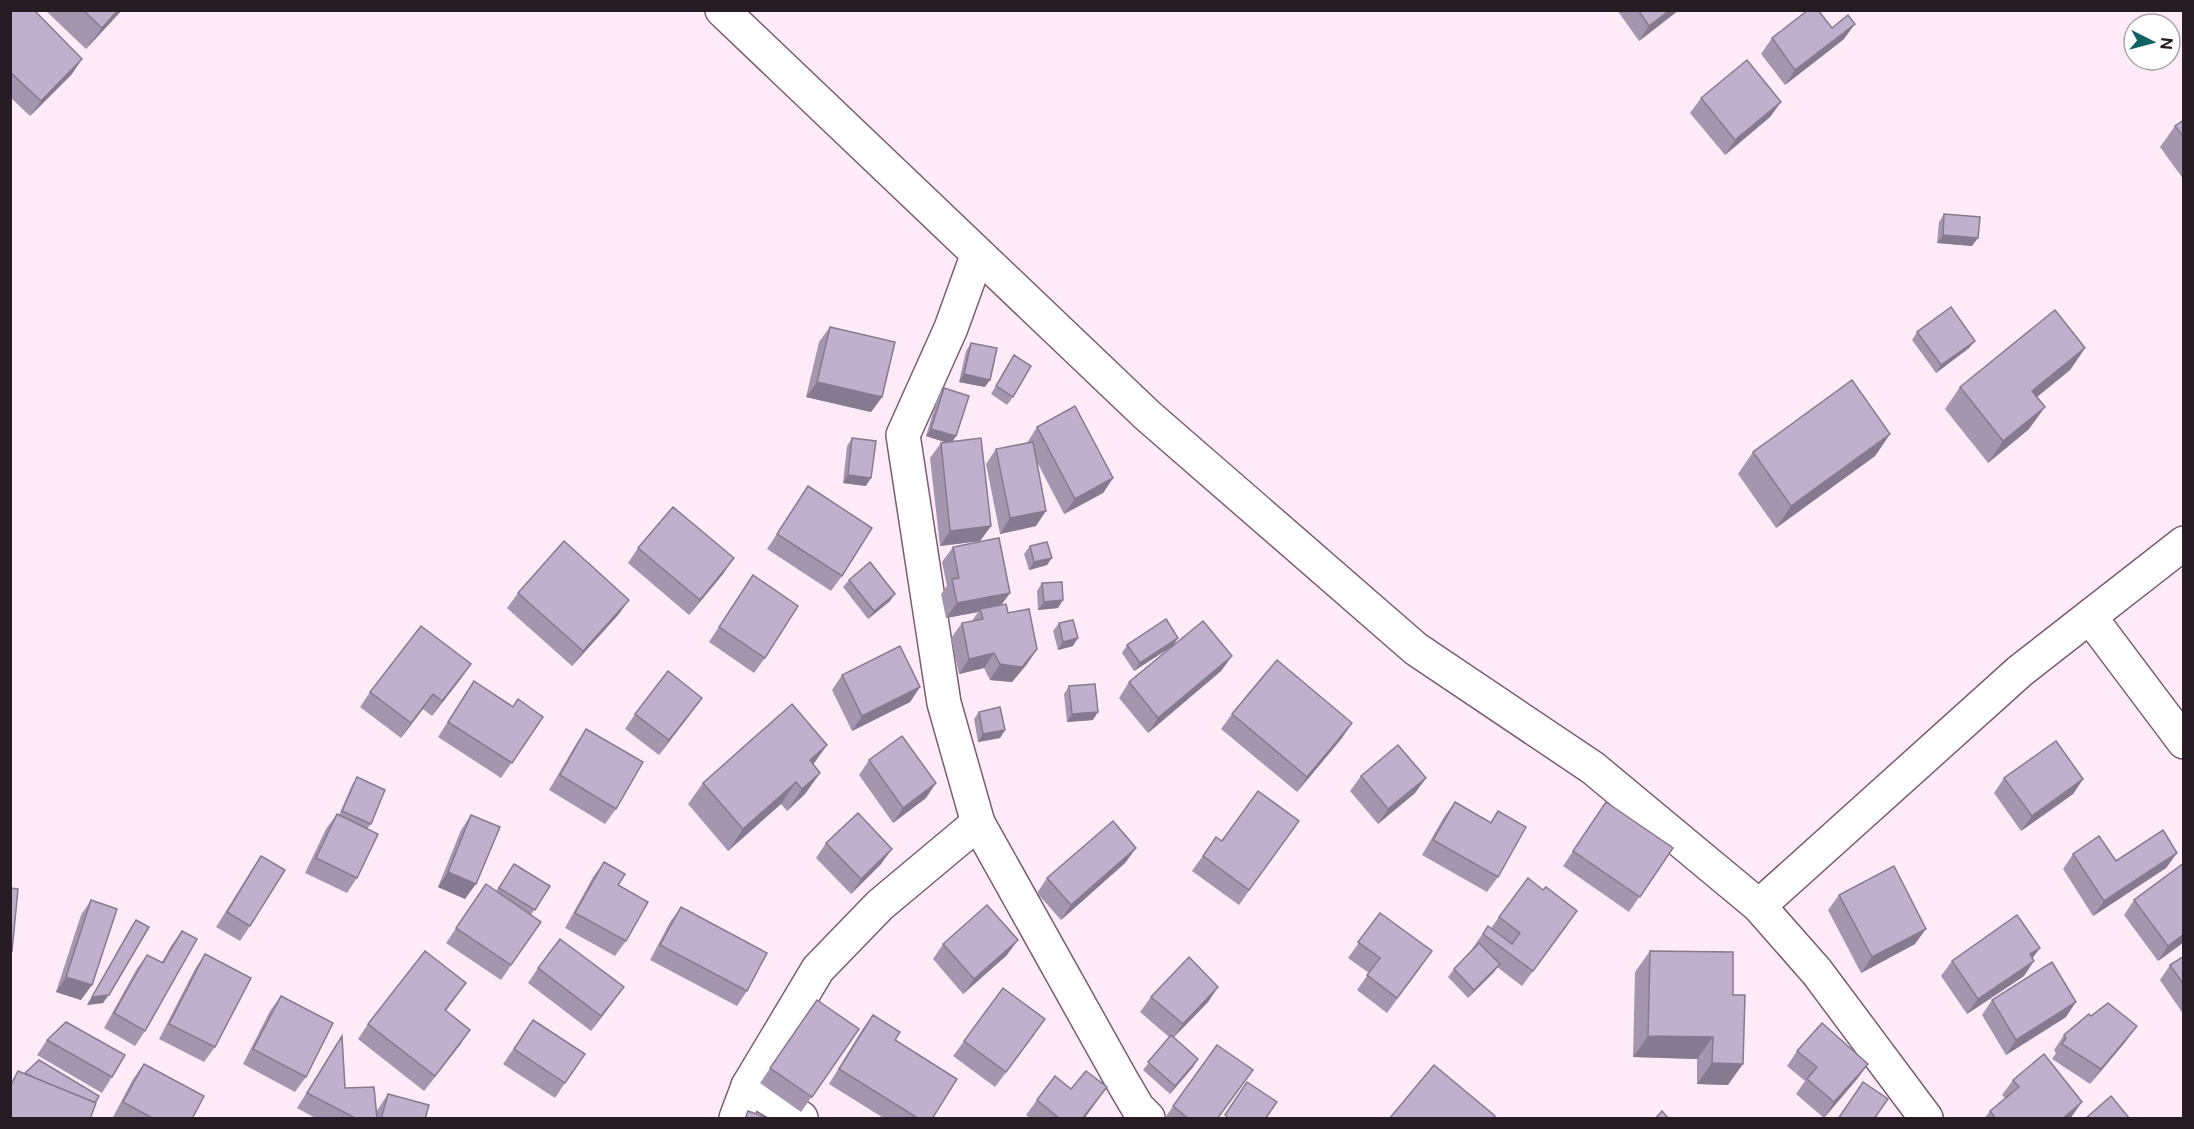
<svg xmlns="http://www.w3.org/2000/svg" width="2194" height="1129" font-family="'Public Sans',sans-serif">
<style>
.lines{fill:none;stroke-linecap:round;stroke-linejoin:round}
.street-casing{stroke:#7a5d71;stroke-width:36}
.street{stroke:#fff;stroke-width:33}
.wall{fill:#a596b0}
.shaded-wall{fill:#867a90}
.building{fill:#c0afcd;stroke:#867a90;stroke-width:1.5}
</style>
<rect width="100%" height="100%" fill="#ffebf8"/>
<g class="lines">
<g class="street-casing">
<g id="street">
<path d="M722,10L1147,415L1416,649L1593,768L1759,906L1817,972L1926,1118"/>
<path d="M977,256L951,328L903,435L944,703L978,823L1121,1079L1138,1108L1148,1118"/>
<path d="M2090,617L2184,742"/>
<path d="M1759,906L2020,671L2184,543"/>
<path d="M748,1086L801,1118"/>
<path d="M736,1118L748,1086L818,969L880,905L978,823"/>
</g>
</g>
<use href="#street" class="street"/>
</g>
<g class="wall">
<path d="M10,10L72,74L30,116L10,97Z"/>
<path d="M45,10H122L86,49Z"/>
<path d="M1617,10H1679L1639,41Z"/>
<path d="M1832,28L1844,39L1785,85L1761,54L1772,38Z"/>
<path d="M1701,98L1781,102L1770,117L1725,155L1690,113Z"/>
<path d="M2184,120V180L2160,147L2175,126Z"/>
<path d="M1944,214L1972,246L1937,243L1939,222Z"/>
<path d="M830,327L882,397L871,412L806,397L819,342Z"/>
<path d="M1917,332L1975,341L1969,348L1936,373L1912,340Z"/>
<path d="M971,343L985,387L959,382L966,351Z"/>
<path d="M2085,348L2070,370L2037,397L2029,429L1988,463L1945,409L1960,387Z"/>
<path d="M1014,355L1013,397L1007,405L991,394Z"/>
<path d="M944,388L952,441L991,526L980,541L940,546L930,458L941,443L945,442L926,436L938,396Z"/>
<path d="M1037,427L1113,478L1103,493L1064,514L1037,462L1036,526L1000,534L986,464L996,449L1027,443Z"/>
<path d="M1890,434L1875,456L1776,528L1738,474L1753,452Z"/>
<path d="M852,438L866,486L843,483L847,446Z"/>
<path d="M808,486L842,576L831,591L767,549Z"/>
<path d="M1030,546L1047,565L1029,570L1024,554Z"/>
<path d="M953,547L1010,593L1001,605L1037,649L1027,664L1012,682L990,680L984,668L959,674L951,638L962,623L972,621L978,612L946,618L941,594L947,586L942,562Z"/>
<path d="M638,548L723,574L689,615L628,563Z"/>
<path d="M753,575L765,658L754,673L709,642Z"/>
<path d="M849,580L890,601L868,619L843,587Z"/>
<path d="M1042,583L1058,608L1038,610L1037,591Z"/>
<path d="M518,593L629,600L618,615L572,666L507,608Z"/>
<path d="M1059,623L1073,646L1058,650L1053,631Z"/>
<path d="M1178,638L1134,671L1122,653L1127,645Z"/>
<path d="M1232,656L1221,671L1148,733L1119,698L1129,682Z"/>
<path d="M471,664L432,716L423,709L401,738L360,707L370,692Z"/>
<path d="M842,675L920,687L910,702L852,731L832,690Z"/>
<path d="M474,681L513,706L543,717L501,778L438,737Z"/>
<path d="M1069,686L1093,720L1067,722L1064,694Z"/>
<path d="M979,712L1005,730L1000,738L978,742L974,719Z"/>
<path d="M691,713L659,755L625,729L635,714Z"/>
<path d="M1232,714L1342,738L1297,792L1221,729Z"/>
<path d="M586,729L616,809L605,824L549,790L576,744Z"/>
<path d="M827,745L813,764L820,773L805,794L787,811L781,804L728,851L688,804L703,783Z"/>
<path d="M869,760L926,798L893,823L859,775Z"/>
<path d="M1361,776L1426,778L1415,793L1378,824L1350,791Z"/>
<path d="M357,777L371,824L367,829L357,878L347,893L305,873L326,829L337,814L339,815L352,785Z"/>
<path d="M2004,778L2083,779L2073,794L2021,831L1994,793Z"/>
<path d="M1455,802L1490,823L1498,811V877L1487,892L1422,855L1444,817Z"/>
<path d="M1606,802L1673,848L1629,912L1563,866Z"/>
<path d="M471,815L465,899L438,887L461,830Z"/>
<path d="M1299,821L1239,905L1192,871L1216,837L1222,841Z"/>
<path d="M826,843L881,864L851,894L816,858Z"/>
<path d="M1136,848L1125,863L1061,920L1037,893L1047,878Z"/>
<path d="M2177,853L2166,868L2093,916L2063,869L2073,854L2116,861Z"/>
<path d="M261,856L250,926L240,941L216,927L251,871Z"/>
<path d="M604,862L618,885L626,941L615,956L565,928L593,877Z"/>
<path d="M2184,863V942L2158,961L2124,915L2134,900Z"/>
<path d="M514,864L550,886L531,915L541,922L501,980L446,943L486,884L496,891Z"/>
<path d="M1543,890L1567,926L1522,986L1497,967L1494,972L1468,998L1448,977L1454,969L1473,950L1472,949L1488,926L1491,928L1499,917Z"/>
<path d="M1839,895L1915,944L1861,973L1828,910Z"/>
<path d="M91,900L81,1000L56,992L81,915Z"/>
<path d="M681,907L747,991L737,1006L650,960L670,922Z"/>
<path d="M1380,913L1421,967L1387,1013L1357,990L1369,973L1348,958Z"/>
<path d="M136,920L103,1003L87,1005L131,927Z"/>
<path d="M182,931L145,1031L135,1046L104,1028L136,970L147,955L162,962L171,946Z"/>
<path d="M943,944L1007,955L963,994L933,959Z"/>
<path d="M1650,951L1733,952L1728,1085L1697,1084V1059L1633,1057L1635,972Z"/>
<path d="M205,954L215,1047L204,1062L159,1039L195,969Z"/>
<path d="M2184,956V1015L2160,980L2170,965Z"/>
<path d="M1952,961L2024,976L1967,1014L1941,976Z"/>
<path d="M538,968L613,1002L591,1031L528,983Z"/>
<path d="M466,983L446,1011L470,1030L424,1091L358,1039L368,1024Z"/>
<path d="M1218,987L1208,1002L1174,1037L1193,1067L1170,1094L1143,1070L1169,1037L1140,1012L1151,997Z"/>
<path d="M281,996L306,1077L295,1092L243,1064L270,1011Z"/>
<path d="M817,1000L859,1029L801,1112L760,1083Z"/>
<path d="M1992,1000L2066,1017L2006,1055L1982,1015Z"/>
<path d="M873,1015L895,1040L932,1119H885L829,1084L862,1030Z"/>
<path d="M2091,1016L2126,1041L2090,1084L2052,1059L2056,1053L2054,1050L2064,1035Z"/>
<path d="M533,1020L565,1083L555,1098L503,1064Z"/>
<path d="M1035,1034L995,1087L953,1056L964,1041Z"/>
<path d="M342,1036L345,1088L376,1112L388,1094L425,1119H317L297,1108Z"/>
<path d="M47,1040L112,1077L102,1093L37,1055Z"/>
<path d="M1217,1045L1218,1119H1164Z"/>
<path d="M1797,1051L1868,1064L1857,1079L1824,1118L1796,1094L1805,1081L1787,1066Z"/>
<path d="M144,1064L192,1119H115L113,1117L133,1079Z"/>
<path d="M2013,1080L2071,1117L2070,1119H1984L1990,1111L2005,1098L2002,1095Z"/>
<path d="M1071,1089L1096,1102L1084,1119H1031L1026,1115L1037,1100Z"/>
</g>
<g class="shaded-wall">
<path d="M118,10H122L86,49L102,28Z"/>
<path d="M1670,10H1679L1639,41L1649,26Z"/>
<path d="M1855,24L1844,39L1785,85L1795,70Z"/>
<path d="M82,59L72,74L30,116L41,101Z"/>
<path d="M1781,102L1770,117L1725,155L1735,140Z"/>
<path d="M1943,235L1978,238L1972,246L1937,243Z"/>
<path d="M1975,341L1969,348L1936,373L1941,365Z"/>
<path d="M2085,348L2070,370L2017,413L2032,391Z"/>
<path d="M964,374L990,380L985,387L959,382Z"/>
<path d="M817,382L882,397L871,412L806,397Z"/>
<path d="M2045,407L2029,429L1988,463L2003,441Z"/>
<path d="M931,429L956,436L951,444L926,436Z"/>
<path d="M1890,434L1875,456L1776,528L1791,506Z"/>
<path d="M848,475L871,478L866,486L843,483Z"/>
<path d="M1113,478L1103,493L1064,514L1075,499Z"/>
<path d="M1046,511L1036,526L1000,534L1010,518Z"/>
<path d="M991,526L980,541L940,546L950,531Z"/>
<path d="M734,558L723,574L689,615L700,600Z"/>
<path d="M1052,558L1047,565L1029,570L1034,562Z"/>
<path d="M1010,593L999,608L980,609L978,612L946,618L957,603Z"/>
<path d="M895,594L890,601L868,619L874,611Z"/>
<path d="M629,600L618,615L572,666L583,651Z"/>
<path d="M1063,600L1058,608L1038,610L1044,602Z"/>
<path d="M1078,638L1073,646L1058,650L1063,642Z"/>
<path d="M1178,638L1173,646L1134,671L1140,663Z"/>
<path d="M1037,649L1027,664L1012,682L990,680L1000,664Z"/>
<path d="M994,653L984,668L959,674L969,659Z"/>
<path d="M1232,656L1221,671L1148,733L1158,718Z"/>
<path d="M471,664L460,680L432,716L442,701Z"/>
<path d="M920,687L910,702L852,731L862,716Z"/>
<path d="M433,694L423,709L401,738L411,723Z"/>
<path d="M702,698L691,713L659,755L669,740Z"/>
<path d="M1098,712L1093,720L1067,722L1072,714Z"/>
<path d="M1352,723L1342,738L1297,792L1307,777Z"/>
<path d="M1005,730L1000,738L978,742L983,734Z"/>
<path d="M827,745L812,766L810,760Z"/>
<path d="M820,773L805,794L787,811L802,789Z"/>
<path d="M1426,778L1415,793L1378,824L1388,809Z"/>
<path d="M2083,779L2073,794L2021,831L2032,816Z"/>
<path d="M796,782L781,804L728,851L743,829Z"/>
<path d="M936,783L926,798L893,823L903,808Z"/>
<path d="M1136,848L1125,863L1061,920L1071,905Z"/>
<path d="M892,849L881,864L851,894L861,879Z"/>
<path d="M2177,853L2166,868L2093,916L2104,901Z"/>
<path d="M448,872L476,884L465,899L438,887Z"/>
<path d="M1926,929L1915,944L1861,973L1872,957Z"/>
<path d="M2184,934V942L2158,961L2168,946Z"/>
<path d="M1018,940L1007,955L963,994L974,979Z"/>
<path d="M2040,948L2029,963L2030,954Z"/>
<path d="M2034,961L2024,976L1967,1014L1978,999Z"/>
<path d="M1500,964L1494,972L1468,998L1474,990Z"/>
<path d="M66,977L92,985L81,1000L56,992Z"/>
<path d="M624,987L613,1002L591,1031L601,1016Z"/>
<path d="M1218,987L1208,1002L1172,1039L1183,1024Z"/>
<path d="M109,995L103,1003L87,1005L92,997Z"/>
<path d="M2076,1002L2066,1017L2006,1055L2016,1040Z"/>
<path d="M2137,1026L2126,1041L2090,1084L2101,1069Z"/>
<path d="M470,1030L460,1045L424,1091L435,1076Z"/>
<path d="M1648,1036L1713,1037L1697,1059L1633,1057Z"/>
<path d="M1198,1059L1193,1067L1170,1094L1175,1086Z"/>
<path d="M1712,1063L1743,1064L1728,1085L1697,1084Z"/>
<path d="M1868,1064L1857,1079L1824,1118L1834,1102Z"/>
<path d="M1107,1087L1084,1119H1082Z"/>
<path d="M2082,1102L2070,1119H2062Z"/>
</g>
<g class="building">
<path d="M10,10H34L82,59L41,101L10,72Z"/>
<path d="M83,10H118L102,28Z"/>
<path d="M1638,10H1670L1649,26Z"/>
<path d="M1808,10H1818L1832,28L1848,15L1855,24L1795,70L1772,38Z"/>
<path d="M1747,60L1781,102L1735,140L1701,98Z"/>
<path d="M2184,120V137L2175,126Z"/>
<path d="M1944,214L1980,217L1978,238L1943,235Z"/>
<path d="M1951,307L1975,341L1941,365L1917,332Z"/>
<path d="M2055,310L2085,348L2032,391L2045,407L2003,441L1960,387Z"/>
<path d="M830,327L895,342L882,397L817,382Z"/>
<path d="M971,343L997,348L990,380L964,374Z"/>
<path d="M1014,355L1031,366L1013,397L996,386Z"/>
<path d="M1852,380L1890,434L1791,506L1753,452Z"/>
<path d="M944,388L969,396L956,436L931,429Z"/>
<path d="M1075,406L1113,478L1075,499L1037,427Z"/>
<path d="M852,438L876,441L871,478L848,475Z"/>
<path d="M981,438L991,526L950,531L941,443Z"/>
<path d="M1033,442L1046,511L1010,518L996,449Z"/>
<path d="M808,486L872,528L842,576L777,534Z"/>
<path d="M673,507L734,558L700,600L638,548Z"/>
<path d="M999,538L1010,593L957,603L952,579L959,578L953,547Z"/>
<path d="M564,541L629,600L583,651L518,593Z"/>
<path d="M1047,542L1052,558L1034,562L1030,546Z"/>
<path d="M870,562L895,594L874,611L849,580Z"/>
<path d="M753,575L798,606L765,658L719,627Z"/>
<path d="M1062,582L1063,600L1044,602L1042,583Z"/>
<path d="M1006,604L1008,613L1029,609L1037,649L1022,667L1000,664L994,653L969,659L962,623L983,619L980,609Z"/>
<path d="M1166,619L1178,638L1140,663L1127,645Z"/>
<path d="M1073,620L1078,638L1063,642L1059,623Z"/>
<path d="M1203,621L1232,656L1158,718L1129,682Z"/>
<path d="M421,626L471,664L442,701L433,694L411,723L370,692Z"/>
<path d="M900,646L920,687L862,716L842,675Z"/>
<path d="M1277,660L1352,723L1307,777L1232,714Z"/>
<path d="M668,671L702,698L669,740L635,714Z"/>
<path d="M474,681L513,707L518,699L543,717L512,763L448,722Z"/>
<path d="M1095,684L1098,712L1072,714L1069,686Z"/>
<path d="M792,704L827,745L810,760L820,773L802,789L796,782L743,829L703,783Z"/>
<path d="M1000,707L1005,730L983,734L979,712Z"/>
<path d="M586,729L643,762L616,809L560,775Z"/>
<path d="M902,736L936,783L903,808L869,760Z"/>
<path d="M2056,741L2083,779L2032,816L2004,778Z"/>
<path d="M1398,745L1426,778L1388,809L1361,776Z"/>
<path d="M357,777L385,790L371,824L342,811Z"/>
<path d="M1258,791L1299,821L1249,890L1203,856L1216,837L1222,841Z"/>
<path d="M1455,802L1491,823L1498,811L1526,827L1498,877L1433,840Z"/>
<path d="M1606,802L1673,848L1640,897L1573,851Z"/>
<path d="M858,813L892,849L861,879L826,843Z"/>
<path d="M337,814L378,834L357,878L316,858Z"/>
<path d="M471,815L500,827L476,884L448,872Z"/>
<path d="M1113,821L1136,848L1071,905L1047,878Z"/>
<path d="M2163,830L2177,853L2104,901L2073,854L2099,836L2116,861Z"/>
<path d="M261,856L285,870L250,926L227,912Z"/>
<path d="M604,862L625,874L618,885L648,902L626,941L575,913Z"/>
<path d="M2184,863V934L2168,946L2134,900Z"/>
<path d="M514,864L550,886L535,910L499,888Z"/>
<path d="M1894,866L1926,929L1872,957L1839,895Z"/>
<path d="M1528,878L1543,890L1546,887L1577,911L1533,971L1483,934L1488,926L1512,944L1520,933L1499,917Z"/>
<path d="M486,884L541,922L511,965L456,928Z"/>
<path d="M10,888L18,889L12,951L10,950Z"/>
<path d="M91,900L117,909L92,985L66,977Z"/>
<path d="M987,905L1018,940L974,979L943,944Z"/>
<path d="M681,907L767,953L747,991L660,945Z"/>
<path d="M1380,913L1432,951L1397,998L1367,975L1380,958L1358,942Z"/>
<path d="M2017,915L2040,948L2030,954L2034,961L1978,999L1952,961Z"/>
<path d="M136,920L149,927L109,995L92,997Z"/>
<path d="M182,931L197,939L145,1031L114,1013L147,955L163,963Z"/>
<path d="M560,939L624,987L601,1016L538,968Z"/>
<path d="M1479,943L1500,964L1474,990L1454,969Z"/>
<path d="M425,951L466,983L445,1010L470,1030L435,1076L368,1024Z"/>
<path d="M1650,951L1733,952V995H1745L1743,1064L1712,1063L1713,1037L1648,1036Z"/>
<path d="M205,954L251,978L215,1047L169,1024Z"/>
<path d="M2184,956V985L2170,965Z"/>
<path d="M1189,957L1218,987L1183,1024L1151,997Z"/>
<path d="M2052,962L2076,1002L2016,1040L1992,1000Z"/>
<path d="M1003,988L1045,1019L1006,1072L964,1041Z"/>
<path d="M281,996L333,1023L306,1077L253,1049Z"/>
<path d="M817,1000L859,1029L812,1097L770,1068Z"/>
<path d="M2108,1003L2137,1026L2101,1069L2062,1044L2066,1038L2064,1035L2089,1014L2091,1016Z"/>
<path d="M873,1015L900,1032L895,1040L957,1079L932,1119H919L839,1069Z"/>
<path d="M533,1020L585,1054L565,1083L514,1049Z"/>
<path d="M66,1022L125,1055L112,1077L47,1040Z"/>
<path d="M1822,1023L1868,1064L1834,1102L1807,1079L1817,1067L1797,1051Z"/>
<path d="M1171,1035L1198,1059L1175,1086L1148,1062Z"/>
<path d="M342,1036L345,1088L374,1087L377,1119H357L307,1093Z"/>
<path d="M1217,1045L1253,1070L1217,1119H1189L1173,1106Z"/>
<path d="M2044,1054L2082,1102L2062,1119H1996L1990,1111L2019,1087L2013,1080Z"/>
<path d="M39,1060L99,1096L95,1103L35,1078L25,1073Z"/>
<path d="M144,1064L204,1096L192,1119H154L123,1102Z"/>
<path d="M1434,1065L1495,1116L1493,1119H1389Z"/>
<path d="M18,1071L96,1103L90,1119H13L10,1118V1087Z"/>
<path d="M1086,1071L1107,1087L1082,1119H1060L1037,1100L1055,1076L1071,1089Z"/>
<path d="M1247,1082L1277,1102L1265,1119H1229L1225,1115Z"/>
<path d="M1863,1082L1888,1099L1874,1119H1838Z"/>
<path d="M388,1094L429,1105L425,1119H381Z"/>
<path d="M2111,1096L2130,1119H2085Z"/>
<path d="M748,1111L770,1119H745Z"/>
<path d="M1662,1111L1669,1119H1655Z"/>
</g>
<rect width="2194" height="1129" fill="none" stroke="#281c24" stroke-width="24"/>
<g transform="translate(2152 42) rotate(96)"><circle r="28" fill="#ffffff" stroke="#a9a4a7" stroke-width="1.5"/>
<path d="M0-4.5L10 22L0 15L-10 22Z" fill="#116265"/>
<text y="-9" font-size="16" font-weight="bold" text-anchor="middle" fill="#281c24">N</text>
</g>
</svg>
